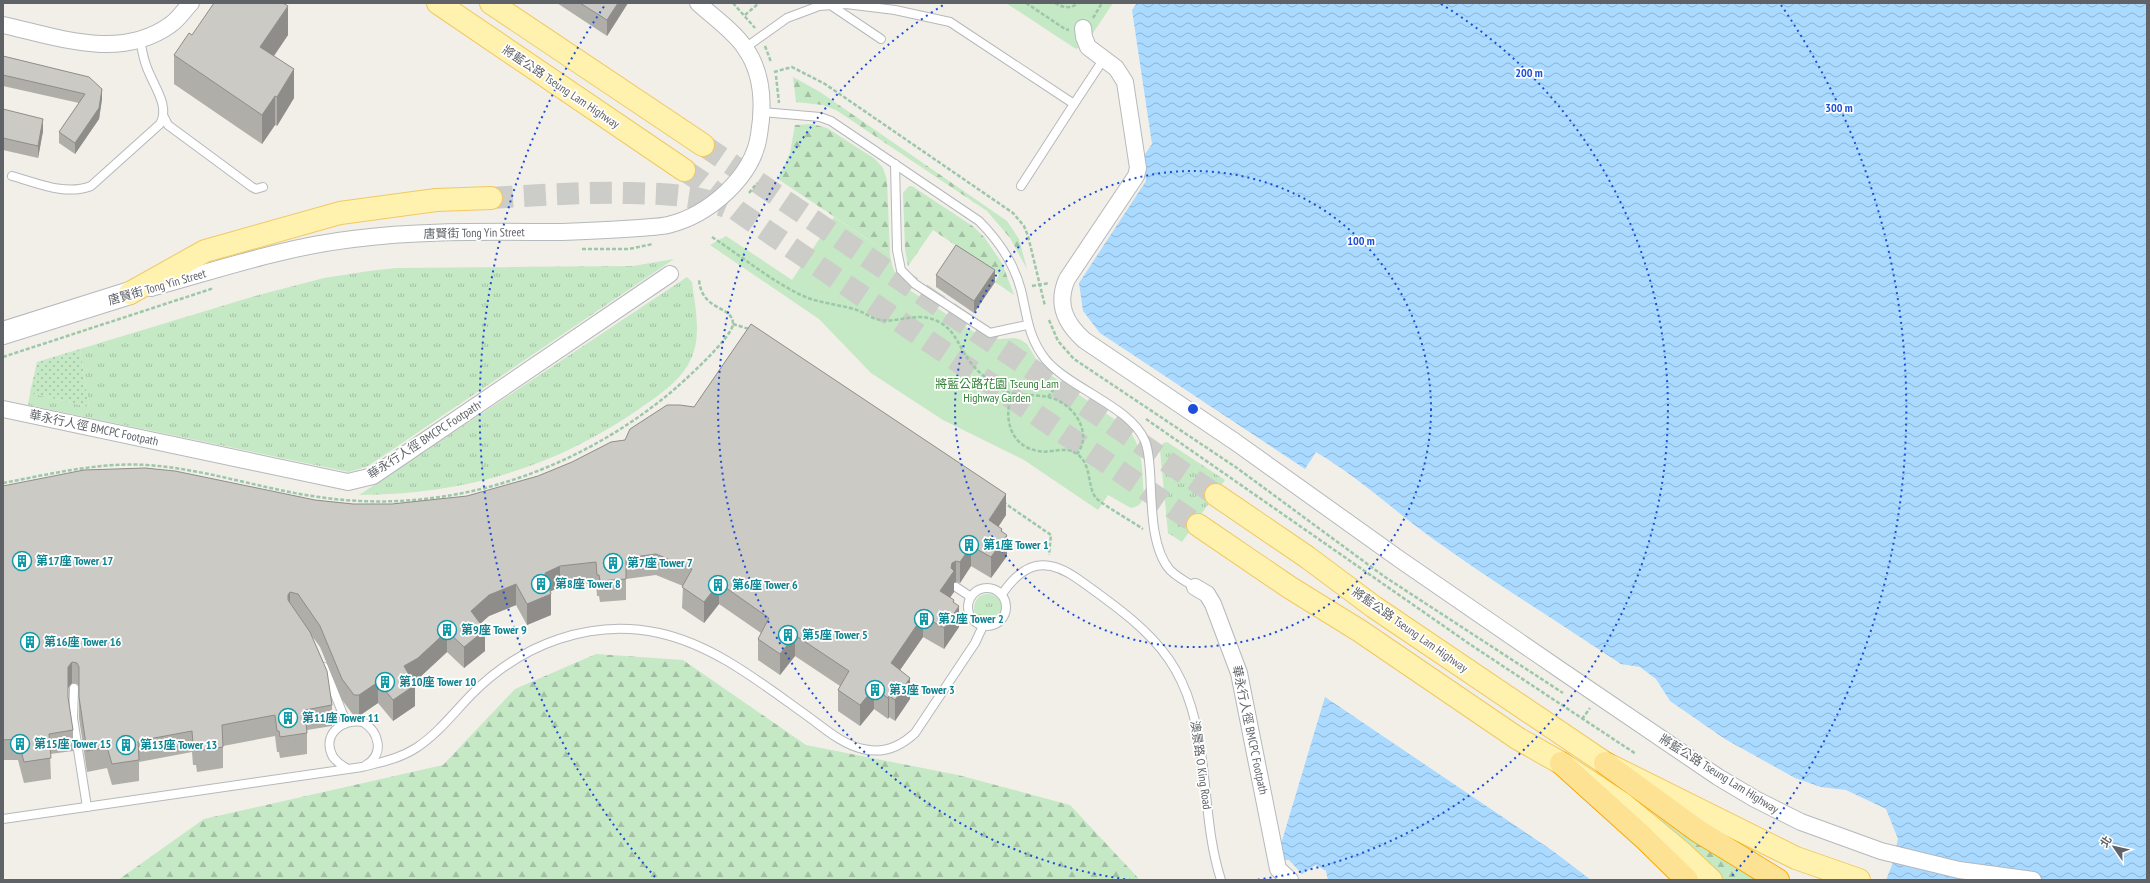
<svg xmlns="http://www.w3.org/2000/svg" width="2150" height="883" font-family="'PT Sans Narrow','Noto Sans TC',sans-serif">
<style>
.grass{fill:url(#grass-tufts)}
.forest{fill:url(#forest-firs)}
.park{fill:#c5e8c5}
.garden{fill:url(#garden-dots)}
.water{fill:url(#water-waves)}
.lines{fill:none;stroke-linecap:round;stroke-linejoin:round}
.primary-tunnel{stroke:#ccccc8;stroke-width:22;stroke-dasharray:22 11;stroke-linecap:butt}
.lane-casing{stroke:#b5b8bc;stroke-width:10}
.street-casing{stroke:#b5b8bc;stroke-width:18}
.secondary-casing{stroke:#b6babf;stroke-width:24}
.primary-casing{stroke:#f2c960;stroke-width:24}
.highway-casing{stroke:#f9ab00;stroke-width:24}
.path{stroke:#9cc7a9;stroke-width:2.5;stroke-dasharray:4 2;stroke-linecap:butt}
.lane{stroke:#fff;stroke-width:8}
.street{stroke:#fff;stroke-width:16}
.secondary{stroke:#fff;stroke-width:22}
.primary{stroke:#fff2af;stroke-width:22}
.highway{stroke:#fde293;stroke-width:22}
.wall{fill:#afaea9}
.shaded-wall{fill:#8f8d8a}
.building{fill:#cccac5;stroke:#8f8d8a}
.ring{fill:none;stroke:#1d4ed8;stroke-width:2;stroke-dasharray:2 4}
.labels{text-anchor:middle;stroke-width:3.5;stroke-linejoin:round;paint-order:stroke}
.street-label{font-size:12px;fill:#5f6368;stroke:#fff}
.park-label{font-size:12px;fill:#348238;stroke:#fff}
.culture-label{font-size:12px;font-weight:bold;fill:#0d838f;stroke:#fff;text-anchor:start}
.centre{fill:#1d4ed8;stroke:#fff;stroke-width:2}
.ring-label{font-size:12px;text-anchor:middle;font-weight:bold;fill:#1d4ed8;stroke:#fff;stroke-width:3.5;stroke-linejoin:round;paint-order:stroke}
</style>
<defs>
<pattern id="grass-tufts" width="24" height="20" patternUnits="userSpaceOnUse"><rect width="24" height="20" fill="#c5e8c5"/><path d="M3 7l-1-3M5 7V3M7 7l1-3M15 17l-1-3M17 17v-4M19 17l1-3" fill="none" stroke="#a3c0a4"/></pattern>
<pattern id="forest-firs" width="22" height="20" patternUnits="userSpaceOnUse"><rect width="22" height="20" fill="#c5e8c5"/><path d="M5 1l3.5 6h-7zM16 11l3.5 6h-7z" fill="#a3c0a4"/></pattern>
<pattern id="garden-dots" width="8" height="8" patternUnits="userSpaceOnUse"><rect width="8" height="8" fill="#c5e8c5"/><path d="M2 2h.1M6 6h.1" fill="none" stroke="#a3c0a4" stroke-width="1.8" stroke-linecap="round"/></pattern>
<pattern id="water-waves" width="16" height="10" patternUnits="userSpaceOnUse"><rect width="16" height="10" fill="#aadaff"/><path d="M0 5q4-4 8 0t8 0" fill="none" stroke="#8eb4d2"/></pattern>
</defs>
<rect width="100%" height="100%" fill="#f1efe8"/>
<g class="grass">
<path d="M674,259L368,466L349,472L28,405L30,393L89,407L80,349L255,296L324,278L369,271L396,268L633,266Z"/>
<path d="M687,277L692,282C695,307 702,335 691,359C681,381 658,396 639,409C552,469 463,494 359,495Z"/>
<path d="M1167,442L1225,480L1182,542L1168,533L1160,450L1163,443Z"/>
<circle cx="988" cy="608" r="14"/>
</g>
<g class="forest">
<path d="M793,77L820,92L1007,221L1019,239L1027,269L1010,238L987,211L836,110L823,105L796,102Z"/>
<path d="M812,124L827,128L875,159L883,168L887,180L890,254L778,179L790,153L795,125Z"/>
<path d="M912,186L974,227L984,237L1002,263L1014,295L995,282L999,275L933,230L908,266L905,249L903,193L908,187Z"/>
<path d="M596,654L683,660L806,745L958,775L1070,805L1140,880H118L204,819L443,765L515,689Z"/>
<path d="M1655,814L1700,845L1760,880H1723Z"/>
</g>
<g class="park">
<path d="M1006,3H1113L1085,45L1076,49Z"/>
<path d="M834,217L890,254C892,271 898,281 911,291L986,340L1014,338L1021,340L1027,344L1042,369L1127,428C1144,447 1142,472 1144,496C1142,504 1139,506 1131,508L1108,495L1098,510L1024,460L943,420L871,373L819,319L710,245L726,236L792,280Z"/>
</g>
<path class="garden" d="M80,349L89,407L30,393L37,362Z"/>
<g class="water">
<path d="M1137,3H2147V880H1886L1892,865L1898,839L1886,809L1846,790L1821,787L1795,778L1725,739L1670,701L1656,679L1640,667L1621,664C1560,623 1496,584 1436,541C1395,512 1359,477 1316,452L1305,469L1100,333L1083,311L1079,283L1146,181L1143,157L1152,144L1132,10Z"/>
<path d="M1325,697L1553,851L1591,880H1328L1326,871L1316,865L1302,874L1289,860H1284L1281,844Z"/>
</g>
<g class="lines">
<g class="primary-tunnel">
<path d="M703,145L1216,495"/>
<path d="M684,170L702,182L739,212L1198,525"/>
<path d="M491,198C537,195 583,192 630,193C663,194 695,194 726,207"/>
</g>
<g class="lane-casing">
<g id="lane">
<path d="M829,4L881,39"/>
<path d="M745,48L787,18L819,6L846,4L895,10L950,22L1074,104L1021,186"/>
<path d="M1074,104L1103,60"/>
<path d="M762,112L820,117L831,121L979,221C998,240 1014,263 1021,290C1027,315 1028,338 1046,360C1071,389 1131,407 1145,441C1149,451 1149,461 1150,471C1152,500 1150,547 1170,570C1177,577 1186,582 1195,587"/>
<path d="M164,117L168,125L252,187L256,189L263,187"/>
<path d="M895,164L897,250L901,270L915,284L990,333L1027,325"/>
<path d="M12,176C38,183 65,196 91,186L160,124C171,106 152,84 146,65C143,57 142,49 140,40"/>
<path d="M956,587L971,597"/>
<circle cx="987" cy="607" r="19"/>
<path d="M1002,594C1024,562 1046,556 1078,579C1164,640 1192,666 1204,776C1208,811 1210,846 1221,880"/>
<path d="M324,667L346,722"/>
<path d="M74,688L73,718L87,807"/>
<path d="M348,769C342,766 337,762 333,757C321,735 342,718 363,722C379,732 385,754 366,765"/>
<path d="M3,819L362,767C381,762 399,759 416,748C438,734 455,711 473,693C522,644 591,618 659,633C714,645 761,683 806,715C823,727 841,744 863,749C883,754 900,747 915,733L975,643L983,626"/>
</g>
</g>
<g class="street-casing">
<g id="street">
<path d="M3,25C57,37 120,61 170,25C178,20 184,10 191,3"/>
<path d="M1083,28L1084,37L1088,47L1116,68L1125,82L1138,168L1136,176L1067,279C1056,304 1065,323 1084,340L1234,441L1402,561L1559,669L1718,777L1755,799L1801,822L1881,851L1959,870L2033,880"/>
<path d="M151,288C217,270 284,247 353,239C422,230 493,232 562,232C588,231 613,230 639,228C649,227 659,227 668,225C709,215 753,177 759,135C764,105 763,73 745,48C735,32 712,16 698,3"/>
<path d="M3,409L348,482L373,476L670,274"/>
<path d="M1195,587L1207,594L1213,604L1239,673L1278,869L1290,880"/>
</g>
</g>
<g class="secondary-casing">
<path id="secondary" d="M3,333L130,293"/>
</g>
<g class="primary-casing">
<g id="primary">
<path d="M438,3L684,170"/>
<path d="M491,3L703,145"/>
<path d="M130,293L205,251L340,213L436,200L491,198"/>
<path d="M1216,495L1307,557L1374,607L1605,763L1796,858L1859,880"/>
<path d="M1198,525L1289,587L1360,631L1517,738L1561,763L1623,804L1681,852L1711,880"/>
</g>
</g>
<g class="highway-casing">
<g id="highway">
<path d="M1561,763L1643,837L1687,880"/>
<path d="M1605,763L1698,831L1778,880"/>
</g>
</g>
<g class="path">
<path d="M733,3L755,28"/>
<path d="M1026,3L1065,29L1069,30"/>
<path d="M1055,3C1063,8 1071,9 1078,3"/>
<path d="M745,15L759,3"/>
<path d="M1093,18L1102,3"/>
<path d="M765,46L771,62"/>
<path d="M774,72L792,67L825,84L1013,213L1024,226L1028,236L1045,306"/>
<path d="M776,76L779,103"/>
<path d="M749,193L757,183"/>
<path d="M712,237C741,256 770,280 801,295C818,303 836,304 854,309C861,311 868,316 876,319C898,325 917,309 941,323C954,331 958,343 966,356C972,366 982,375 991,382C1014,402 1034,390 1057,400C1077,409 1092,435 1077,454"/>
<path d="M582,249H629L653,244"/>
<path d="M1032,286L1049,283"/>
<path d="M1049,320L1058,341L1074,359L1237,468L1385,577L1563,693"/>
<path d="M733,324L749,329"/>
<path d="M3,357L214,288"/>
<path d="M1012,394C1003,418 1010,446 1038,451C1052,454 1065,445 1077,454C1092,464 1087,487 1096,498C1103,505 1133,522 1143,529"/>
<path d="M1048,397L1057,385"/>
<path d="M1146,419L1471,645L1636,754"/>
<path d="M3,483C51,474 98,462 147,465C206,469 261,489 319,497C446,516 573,473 670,393C682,383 732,338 733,324C733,305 702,312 699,280"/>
<path d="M1003,502L1051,535L1049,555"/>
<path d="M1582,719L1590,708"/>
</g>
<use href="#lane" class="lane"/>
<use href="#street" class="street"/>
<use href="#secondary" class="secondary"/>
<use href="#primary" class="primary"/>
<use href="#highway" class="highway"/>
</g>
<g class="wall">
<path d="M557,3H628L607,36Z"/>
<path d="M192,35H288L274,56L294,98L277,126L275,125L262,144L174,84V55Z"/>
<path d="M3,56L102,99L99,119L75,154L59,143V132L79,103L3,86Z"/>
<path d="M3,109L43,131L38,158L3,150Z"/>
<path d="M936,275L995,282L974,313L936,287Z"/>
<path d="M3,486L315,500L353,504L1006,515L998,527L1002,532L1007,556L991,578L971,566L960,583L956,582L954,583V592L950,597L954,603L959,627L944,649L923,637L900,670L910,699L895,721L889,717L888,719L874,709L860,726L838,711V690L840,686L795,656L780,675L758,660V639L761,633L719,604L704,623L682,608L683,586L656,575L626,579V600L600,602L599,596H597L596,583L560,587L550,591L551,615L527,625L516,605L489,616L480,623L485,651L464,668L447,652L418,679L413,682L415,706L393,721L378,703L359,716H354L342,700L320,647L312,636L332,705V726L307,730V754L280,758L279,752H277L275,736L223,746V768L197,772L196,765H193L192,752L139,762V781L112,785L107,768L87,772L79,718V687L77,684L72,683L68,688V701L73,730V751L50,754L51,779L24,783L18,760H3Z"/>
</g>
<g class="shaded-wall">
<path d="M618,3H628L607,36V20Z"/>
<path d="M288,6V35L260,76V47Z"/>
<path d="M294,69V98L277,126V97Z"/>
<path d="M102,89V99L99,119L75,154V143Z"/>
<path d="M275,96V125L262,144V115Z"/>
<path d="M43,119V131L38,158V146Z"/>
<path d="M995,270V282L974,313V301Z"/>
<path d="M1006,494V515L989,541V520Z"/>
<path d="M1002,529V541L1007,535V556L991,578V557Z"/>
<path d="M971,546V566L960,583V562Z"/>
<path d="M956,561V582L954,583V592L940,612V591L951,568L952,563Z"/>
<path d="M560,566V587L545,594V573Z"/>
<path d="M719,583V604L704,623V602Z"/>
<path d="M516,584V605L489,616L471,632V611L489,595Z"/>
<path d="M290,592V613L288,595Z"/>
<path d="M551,594V615L527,625V604Z"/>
<path d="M954,600V613L959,606V627L944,649V628L953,602Z"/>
<path d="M923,616V637L891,683V663Z"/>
<path d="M485,630V651L464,668V647Z"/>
<path d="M447,631V652L418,679L404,687V666Z"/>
<path d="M795,635V656L780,675V654Z"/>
<path d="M72,662V683L68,688V718V667Z"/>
<path d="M910,678V699L895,721V700Z"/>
<path d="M378,682V703L359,716V695Z"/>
<path d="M415,685V706L393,721V700Z"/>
<path d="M874,688V709L860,726V705Z"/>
<path d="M889,696V717L888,719V698Z"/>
</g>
<g class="building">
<path d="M214,3H283L288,6L260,47L294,69L277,97L275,96L262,115L174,55L189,33L192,35Z"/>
<path d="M580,3H618L607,20Z"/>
<path d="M3,56L89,77L102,89L99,108L75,143L59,132L85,94L3,75Z"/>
<path d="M3,109L43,119L38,146L3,138Z"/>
<path d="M956,245L995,270L974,301L936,275Z"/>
<path d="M751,324L1006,494L989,520L1002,529L1001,531L1007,535L991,557L971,546L960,562L956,561L952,563L951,568L954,571L940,591L954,600L953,602L959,606L944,628L923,616L891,663L910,678L895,700L889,696L888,698L874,688L860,705L838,690L849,671L795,635L780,654L758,639L769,618L719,583L704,602L682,587L692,569L656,554L626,558V579L600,581L599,575H597L596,562L560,566L545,573L551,594L527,604L516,584L489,595L471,611L485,630L464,647L447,631L418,658L404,666L415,685L393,700L378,682L359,695H354L342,679L320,626L298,594L290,592L288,595V600L310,632L327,671L332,705L305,710L307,733L280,737L279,731H277L275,715L222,725L223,747L197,751L196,744H193L192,731L138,741L139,760L112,764L107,747L87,751L79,697V667L77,663L72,662L68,667V697L73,730L49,734L51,758L24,762L18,739L3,740V486L84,470L145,468L175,471L315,500L353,504H392L467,496L538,476L572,462L611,442L625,440L630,429L667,405H680L694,407Z"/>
</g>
<g class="ring">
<circle cx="1193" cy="409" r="238"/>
<path d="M1131 880A475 475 0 0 1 945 4M1441 4A475 475 0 0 1 1255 880"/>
<path d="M655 877A713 713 0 0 1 605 5M1781 5A713 713 0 0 1 1731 877"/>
</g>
<defs>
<g id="building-ring" transform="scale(1)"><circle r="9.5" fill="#fff" stroke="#0f9aa8" stroke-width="1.5"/><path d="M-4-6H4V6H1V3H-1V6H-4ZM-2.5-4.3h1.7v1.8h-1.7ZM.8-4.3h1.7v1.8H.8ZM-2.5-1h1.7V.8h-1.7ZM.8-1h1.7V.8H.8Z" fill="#0f9aa8"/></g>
</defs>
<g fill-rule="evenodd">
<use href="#building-ring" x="969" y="545"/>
<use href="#building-ring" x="22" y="561"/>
<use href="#building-ring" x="613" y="563"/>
<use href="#building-ring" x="541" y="584"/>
<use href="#building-ring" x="718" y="585"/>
<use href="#building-ring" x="924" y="619"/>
<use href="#building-ring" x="447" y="630"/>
<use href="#building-ring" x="788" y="635"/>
<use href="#building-ring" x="30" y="642"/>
<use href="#building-ring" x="385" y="682"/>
<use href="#building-ring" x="875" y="690"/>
<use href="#building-ring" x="288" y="718"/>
<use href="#building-ring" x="20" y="744"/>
<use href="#building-ring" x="126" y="745"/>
</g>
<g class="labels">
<g class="street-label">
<text transform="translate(561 87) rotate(34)" y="4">將藍公路 Tseung Lam Highway</text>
<text transform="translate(474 233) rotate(-1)" y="4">唐賢街 Tong Yin Street</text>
<text transform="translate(157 287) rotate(-16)" y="4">唐賢街 Tong Yin Street</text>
<text transform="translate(94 428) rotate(12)" y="4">華永行人徑 BMCPC Footpath</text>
<text transform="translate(424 440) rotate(-33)" y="4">華永行人徑 BMCPC Footpath</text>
<text transform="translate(1410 630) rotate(35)" y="4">將藍公路 Tseung Lam Highway</text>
<text transform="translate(1250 730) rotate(78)" y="4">華永行人徑 BMCPC Footpath</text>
<text transform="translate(1201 765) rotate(82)" y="4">澳景路 O King Road</text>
<text transform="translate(1719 774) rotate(32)" y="4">將藍公路 Tseung Lam Highway</text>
</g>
<g class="park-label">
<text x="997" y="388">將藍公路花園 Tseung Lam<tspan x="997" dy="14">Highway Garden</tspan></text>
</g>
<g class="culture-label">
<text x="983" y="549">第1座 Tower 1</text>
<text x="36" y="565">第17座 Tower 17</text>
<text x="627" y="567">第7座 Tower 7</text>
<text x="555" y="588">第8座 Tower 8</text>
<text x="732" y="589">第6座 Tower 6</text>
<text x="938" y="623">第2座 Tower 2</text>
<text x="461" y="634">第9座 Tower 9</text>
<text x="802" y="639">第5座 Tower 5</text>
<text x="44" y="646">第16座 Tower 16</text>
<text x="399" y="686">第10座 Tower 10</text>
<text x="889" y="694">第3座 Tower 3</text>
<text x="302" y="722">第11座 Tower 11</text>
<text x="34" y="748">第15座 Tower 15</text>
<text x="140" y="749">第13座 Tower 13</text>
</g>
</g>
<circle cx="1193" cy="409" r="6" class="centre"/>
<g class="ring-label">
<text x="1529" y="77">200 m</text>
<text x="1839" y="112">300 m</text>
<text x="1361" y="245">100 m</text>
</g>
<rect width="2150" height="883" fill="none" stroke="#5f6368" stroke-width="8"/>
<g transform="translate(2114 847) rotate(304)" stroke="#ffffff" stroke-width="3" paint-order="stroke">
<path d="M0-3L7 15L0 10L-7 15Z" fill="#5f6368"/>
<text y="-6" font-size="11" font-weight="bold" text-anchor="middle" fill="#5f6368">北</text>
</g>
</svg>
